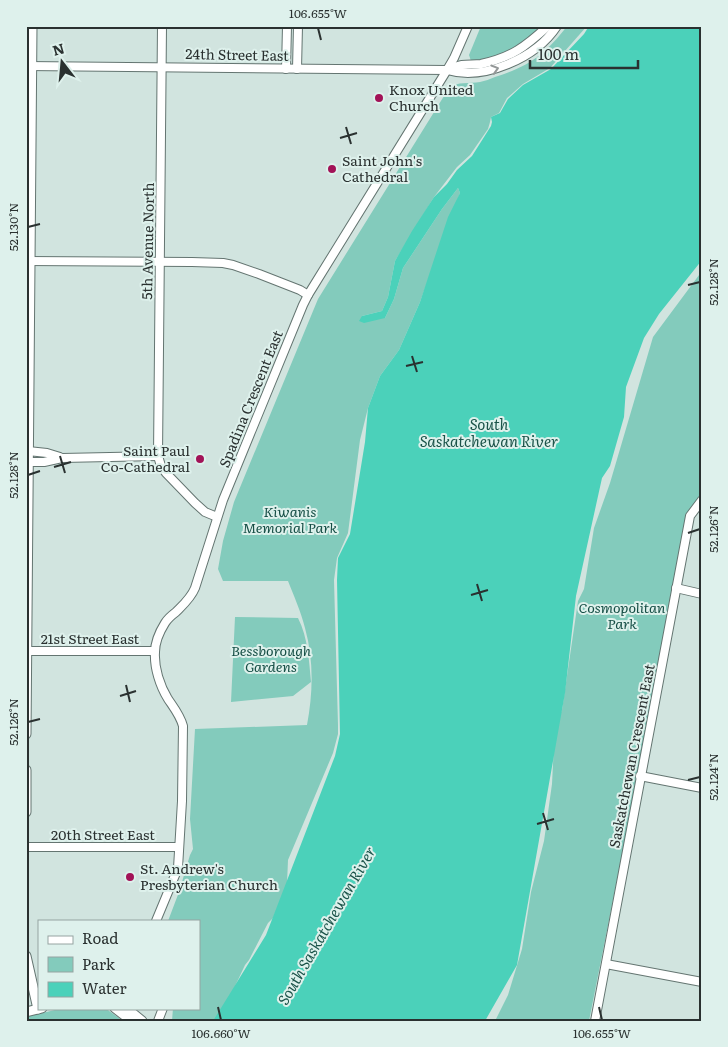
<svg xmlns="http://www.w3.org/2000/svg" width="728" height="1047" font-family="Literata,serif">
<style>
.green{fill:#83cbbc}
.water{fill:#4bd1ba}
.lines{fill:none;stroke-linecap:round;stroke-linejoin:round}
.minor-casing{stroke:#647571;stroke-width:10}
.major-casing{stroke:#647571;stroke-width:11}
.minor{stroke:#fff;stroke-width:8}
.major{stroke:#fff;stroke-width:9}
.oneway{stroke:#949898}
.ticks{fill:none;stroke:#2a3130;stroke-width:2}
.poi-dot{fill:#a21257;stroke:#def1ec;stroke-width:2}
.labels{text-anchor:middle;stroke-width:4;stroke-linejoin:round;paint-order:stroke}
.street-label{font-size:14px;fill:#2a3130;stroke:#def1ec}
.poi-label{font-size:14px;fill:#2a3130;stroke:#def1ec;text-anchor:start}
.park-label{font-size:14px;font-style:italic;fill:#154e45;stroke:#def1ec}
.water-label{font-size:15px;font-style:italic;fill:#1b5349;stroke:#def1ec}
.neatline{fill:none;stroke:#2a3130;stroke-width:2}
.ticks-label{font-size:12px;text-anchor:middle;fill:#2a3130}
</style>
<rect width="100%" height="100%" fill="#d1e4df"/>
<g class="green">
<path d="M481,26H541C537,31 532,36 527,40C512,51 490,60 471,61L469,55Z"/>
<path d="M567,26H587L550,68L523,84L507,98L499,113L491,117L490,122L488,129L470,155L457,167L434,197L395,261L388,297L382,311L362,316L385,318L394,299L403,268L442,209L458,188L460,193L434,263L420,302L399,350L380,376L368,408L360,440L348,533L337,558L334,580L338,725V734L333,753L288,860L287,884L273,918L268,923L249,960L245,965L229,999L215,1021H172L173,1008H199V921H168L179,892L190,855L193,849L190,819L195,729L307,725C313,693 314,660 305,628C301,612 294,596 288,581H223L218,569L223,541L234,502L318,299L449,88C457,81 470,84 480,82C485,81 490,79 495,77C528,67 546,54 567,26Z"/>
<path d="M702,271V499L689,517L589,1021H495L508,995L522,949L531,892L544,841L552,784L555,724L562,710L578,601L584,589L594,528L610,483L653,337Z"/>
<path d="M235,617L298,618C308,638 309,660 311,682L293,696L231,702Z"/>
<path d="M63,1008H105L123,1021H26V1017Z"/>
</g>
<path class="water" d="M589,26H702V260L659,314L644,338L626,387L624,417L610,466L602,478L576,596L565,693L517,965L485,1021H213L266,935L335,756L340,734L337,580L338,558L350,534L365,442L368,408L380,376L399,350L420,302L448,217L460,193L458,188L442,209L403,268L394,299L385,318L364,323L359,321L362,316L382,311L388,297L395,261L412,231L434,197L447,184L457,170L472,156L491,126L492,122L491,117L500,113L508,99L523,85L551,69L584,34Z"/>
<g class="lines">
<g class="minor-casing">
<g id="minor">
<path d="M162,26L158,456L161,466L166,473L195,503L205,512L217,517"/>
<path d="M26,66L447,70C484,81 536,58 557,26"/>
<path d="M286,69L287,26"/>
<path d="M297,69L298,26"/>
<path d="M447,70C452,68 457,66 462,65C468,64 475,65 481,64C512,57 525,47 548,26"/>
<path d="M26,261L192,262L223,263L233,265L259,274L300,290L308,295"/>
<path d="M28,451L47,453L60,457"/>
<path d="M28,462H44L62,458L158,456"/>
<path d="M676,588L702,594"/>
<path d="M26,651H155"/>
<path d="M640,776L702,788"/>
<path d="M26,847H179"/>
<path d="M156,921L178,868L182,801L183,726C180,715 174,708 168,699C160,686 154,668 155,652C155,642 160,631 165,623C168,618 172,615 176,612C183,605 191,598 195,588L223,500L303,305L308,295L447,70L454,58L468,26"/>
<path d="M606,964L702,982"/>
<path d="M158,1021L163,1008"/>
<path d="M595,1021L690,516L702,500"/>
</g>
</g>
<g class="major-casing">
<g id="major">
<path d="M26,734L32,26"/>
<path d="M26,770V812"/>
<path d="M26,956L38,1009"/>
<path d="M115,1008L132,1021"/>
<path d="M126,1008L142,1021"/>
<path d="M26,1012L42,1008"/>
</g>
</g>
<use href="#minor" class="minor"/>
<use href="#major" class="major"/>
</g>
<defs><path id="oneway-chevron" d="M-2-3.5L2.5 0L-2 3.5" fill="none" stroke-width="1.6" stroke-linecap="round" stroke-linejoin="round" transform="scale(1.25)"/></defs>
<use class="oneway" href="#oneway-chevron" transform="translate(495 69) rotate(-17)"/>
<path class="ticks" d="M318,28L321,40M346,127L351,144M340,138L357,133M28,227L40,224M688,285L700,282M412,356L417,372M406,366L423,362M60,456L65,473M54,467L71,462M28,475L40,471M688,533L700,529M477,584L482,601M471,595L488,590M126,685L130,702M120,696L136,691M28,722L40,719M688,780L700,777M543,813L548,830M537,824L554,819M218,1007L221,1020M599,1007L602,1020"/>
<g class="poi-dot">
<circle cx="379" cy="98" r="5"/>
<circle cx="332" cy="169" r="5"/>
<circle cx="200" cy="459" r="5"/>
<circle cx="130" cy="877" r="5"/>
</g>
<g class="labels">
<g class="street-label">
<text transform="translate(237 55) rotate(1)" y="5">24th Street East</text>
<text transform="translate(148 241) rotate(-89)" y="5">5th Avenue North</text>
<text transform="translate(251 399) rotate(-68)" y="5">Spadina Crescent East</text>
<text x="90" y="644">21st Street East</text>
<text transform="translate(632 756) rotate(-79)" y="5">Saskatchewan Crescent East</text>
<text x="103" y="840">20th Street East</text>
</g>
<g class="poi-label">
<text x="389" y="95">Knox United<tspan x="389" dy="16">Church</tspan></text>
<text x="342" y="166">Saint John's<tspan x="342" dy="16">Cathedral</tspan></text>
<text x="190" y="456" text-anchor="end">Saint Paul<tspan x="190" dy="16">Co-Cathedral</tspan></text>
<text x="140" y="874">St. Andrew's<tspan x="140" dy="16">Presbyterian Church</tspan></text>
</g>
<g class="park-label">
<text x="290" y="517">Kiwanis<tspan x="290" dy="16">Memorial Park</tspan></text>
<text x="622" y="613">Cosmopolitan<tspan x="622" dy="16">Park</tspan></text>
<text x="271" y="656">Bessborough<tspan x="271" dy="16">Gardens</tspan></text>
</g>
<g class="water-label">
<text x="489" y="430">South<tspan x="489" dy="17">Saskatchewan River</tspan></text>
<text transform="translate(327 926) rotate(-60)" y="5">South Saskatchewan River</text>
</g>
</g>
<rect width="728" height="1047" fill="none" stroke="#def1ec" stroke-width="55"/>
<rect x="38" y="920" width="162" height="90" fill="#def1ec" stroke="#96a4a1"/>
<rect x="48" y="936" width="25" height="8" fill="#ffffff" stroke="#96a4a1"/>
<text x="82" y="944" font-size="15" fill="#2a3130">Road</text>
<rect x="48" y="957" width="25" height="15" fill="#83cbbc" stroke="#96a4a1"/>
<text x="82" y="970" font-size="15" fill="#2a3130">Park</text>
<rect x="48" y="982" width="25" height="15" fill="#4bd1ba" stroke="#96a4a1"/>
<text x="82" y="994" font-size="15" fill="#2a3130">Water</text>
<g transform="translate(62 62) rotate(344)" stroke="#def1ec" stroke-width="4" paint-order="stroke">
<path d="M0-4L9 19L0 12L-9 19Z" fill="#2a3130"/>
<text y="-8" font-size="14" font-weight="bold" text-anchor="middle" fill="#2a3130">N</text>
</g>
<path d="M530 60v8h108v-8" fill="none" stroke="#2a3130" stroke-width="2.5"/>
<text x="538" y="60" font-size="15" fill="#2a3130" stroke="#def1ec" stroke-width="4" paint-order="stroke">100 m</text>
<rect x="28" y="28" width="672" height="992" class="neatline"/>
<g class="ticks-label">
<text x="318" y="18">106.655°W</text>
<text transform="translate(14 227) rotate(-90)" y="4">52.130°N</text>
<text transform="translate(714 282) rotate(-90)" y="4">52.128°N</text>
<text transform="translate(14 475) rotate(-90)" y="4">52.128°N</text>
<text transform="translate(714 529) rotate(-90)" y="4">52.126°N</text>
<text transform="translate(14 722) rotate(-90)" y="4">52.126°N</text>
<text transform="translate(714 777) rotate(-90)" y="4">52.124°N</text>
<text x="221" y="1038">106.660°W</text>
<text x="602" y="1038">106.655°W</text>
</g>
</svg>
